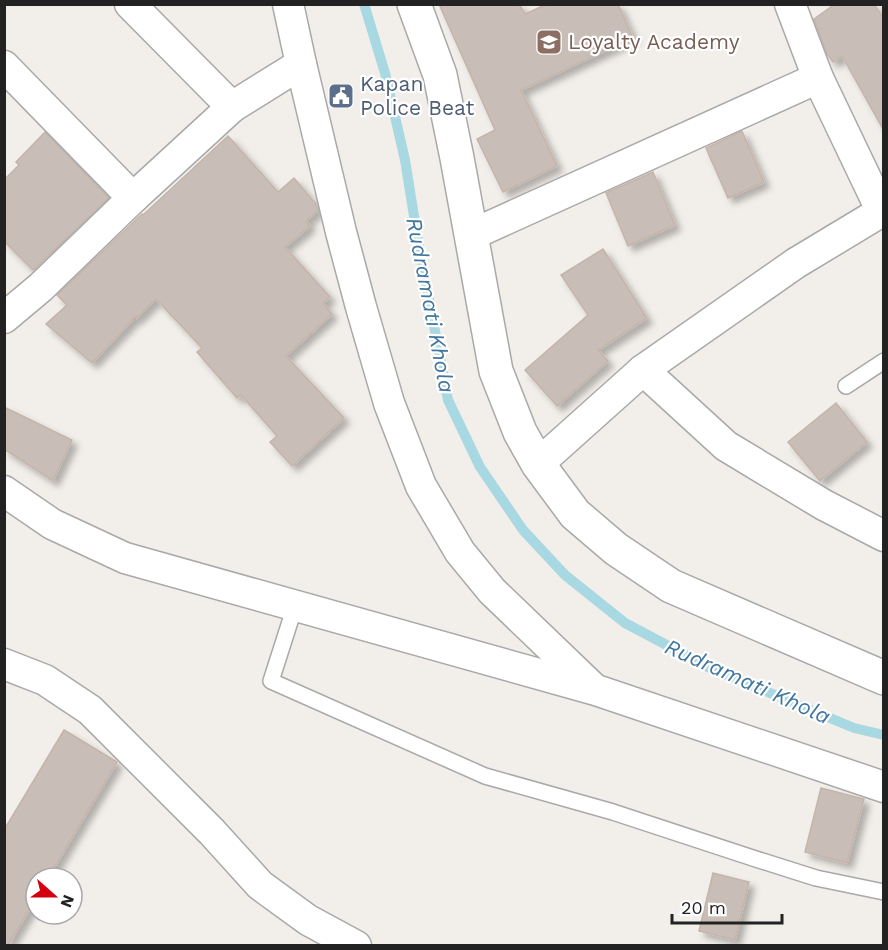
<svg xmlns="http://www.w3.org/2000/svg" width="888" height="950" font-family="'Work Sans',sans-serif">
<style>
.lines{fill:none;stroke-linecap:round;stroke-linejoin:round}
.stream{stroke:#a8d8e1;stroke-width:10}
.building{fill:#c8beb7;stroke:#c5b4aa;stroke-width:1.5;filter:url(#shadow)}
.service-casing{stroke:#a9a9a9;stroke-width:18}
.minor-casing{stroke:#a9a9a9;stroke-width:33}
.tertiary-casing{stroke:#a9a9a9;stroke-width:36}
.service{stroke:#fff;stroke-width:15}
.minor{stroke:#fff;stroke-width:30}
.tertiary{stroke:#fff;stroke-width:33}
.labels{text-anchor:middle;stroke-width:4.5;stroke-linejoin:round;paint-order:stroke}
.education-label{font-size:21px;fill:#785e54;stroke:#fff;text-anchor:start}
.service-label{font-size:21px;fill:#4e5e75;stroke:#fff;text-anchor:start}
.water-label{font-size:22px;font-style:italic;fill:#41769e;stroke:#fff}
</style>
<defs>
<filter id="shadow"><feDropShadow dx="5.5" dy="5.5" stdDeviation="3" flood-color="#0004"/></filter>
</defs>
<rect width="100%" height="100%" fill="#f2eee9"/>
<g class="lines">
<path class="stream" d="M364,4L385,73L405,160L417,235L448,400L480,467L523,530L565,575L625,623L710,668L854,728L884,735"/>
</g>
<g class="building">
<path d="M439,4H519L525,14L547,4H618L633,38L521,90L557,166L503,192L477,139L495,130Z"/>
<path d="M835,4H874L884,19V131L842,56L833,62L827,54L814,19Z"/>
<path d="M742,131L764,182L728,198L706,148Z"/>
<path d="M45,132L109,198L33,270L4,241V180L19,165L16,162Z"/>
<path d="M228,136L278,192L294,178L316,204L318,210L306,221L310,226L285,247L330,297L323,303L332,314L286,356L344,418L292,466L270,442L277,436L241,395L237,398L197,352L202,348L156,299L137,318L136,316L92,363L46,324L67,305L57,295L142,214L143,215Z"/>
<path d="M653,172L675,225L628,246L606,193Z"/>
<path d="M603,249L647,318L598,350L608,361L557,406L525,370L588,315L561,275Z"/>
<path d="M836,403L867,442L820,481L788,442Z"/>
<path d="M4,407L72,440L53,481L4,449Z"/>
<path d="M64,730L117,762L48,878H36V899L8,945H4V830Z"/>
<path d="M821,788L864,799L847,863L805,852Z"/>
<path d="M713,873L749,882L735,940L699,931Z"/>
</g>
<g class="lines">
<g class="service-casing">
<g id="service">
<path d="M846,386L884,361"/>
<path d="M295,606L271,681L485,776L613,812L756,859L816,878L884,892"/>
</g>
</g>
<g class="minor-casing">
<g id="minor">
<path d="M130,4L232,107"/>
<path d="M790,4L818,78L882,212"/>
<path d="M301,64L341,232L361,307L389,403L421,486L460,552L492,591L592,687"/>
<path d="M4,66L133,198"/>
<path d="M471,235L818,78"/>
<path d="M4,318L41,287L133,198L232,107L301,64L288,4"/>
<path d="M643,370L726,446L824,505L884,536"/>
<path d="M538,464L643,370L796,263L884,210"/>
<path d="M4,491L52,524L125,558L596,690L884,787"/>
<path d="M4,664L45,680L90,710L212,832L260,885L308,920L356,946"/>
</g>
</g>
<g class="tertiary-casing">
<path id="tertiary" d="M414,4L440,75L457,158L496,371L520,432L538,464L575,514L616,549L671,586L884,678"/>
</g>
<use href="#service" class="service"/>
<use href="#minor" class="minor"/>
<use href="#tertiary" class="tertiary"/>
</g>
<defs>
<g id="school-square" transform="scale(1.35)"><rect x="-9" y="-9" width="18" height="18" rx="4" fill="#8d6e63" stroke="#fff"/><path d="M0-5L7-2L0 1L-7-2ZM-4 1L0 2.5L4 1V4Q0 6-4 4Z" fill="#fff"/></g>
<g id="civic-square" transform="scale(1.35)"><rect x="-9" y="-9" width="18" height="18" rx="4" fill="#5c6f8a" stroke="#fff"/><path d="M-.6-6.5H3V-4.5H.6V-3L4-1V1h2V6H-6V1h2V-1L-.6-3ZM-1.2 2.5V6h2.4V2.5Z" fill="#fff"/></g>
</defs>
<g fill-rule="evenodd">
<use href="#school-square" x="549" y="42"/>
<use href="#civic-square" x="341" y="96"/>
</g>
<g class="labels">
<g class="education-label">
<text x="568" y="49">Loyalty Academy</text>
</g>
<g class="service-label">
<text x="360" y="91">Kapan<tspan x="360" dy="24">Police Beat</tspan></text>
</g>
<g class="water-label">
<text transform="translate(431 305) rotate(79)" y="8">Rudramati Khola</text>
<text transform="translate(748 681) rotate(24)" y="8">Rudramati Khola</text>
</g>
</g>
<rect width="888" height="950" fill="none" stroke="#222222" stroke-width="12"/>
<g transform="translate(54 896) rotate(111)"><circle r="28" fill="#ffffff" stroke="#a7a7a7" stroke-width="1.5"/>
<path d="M0-4.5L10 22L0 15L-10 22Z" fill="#d40010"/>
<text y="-9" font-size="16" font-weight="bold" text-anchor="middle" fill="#222222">N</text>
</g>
<path d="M672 914v9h110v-9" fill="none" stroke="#222222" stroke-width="3"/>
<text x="681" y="914" font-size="18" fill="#222222" stroke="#ffffff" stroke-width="4.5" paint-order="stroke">20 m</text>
</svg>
